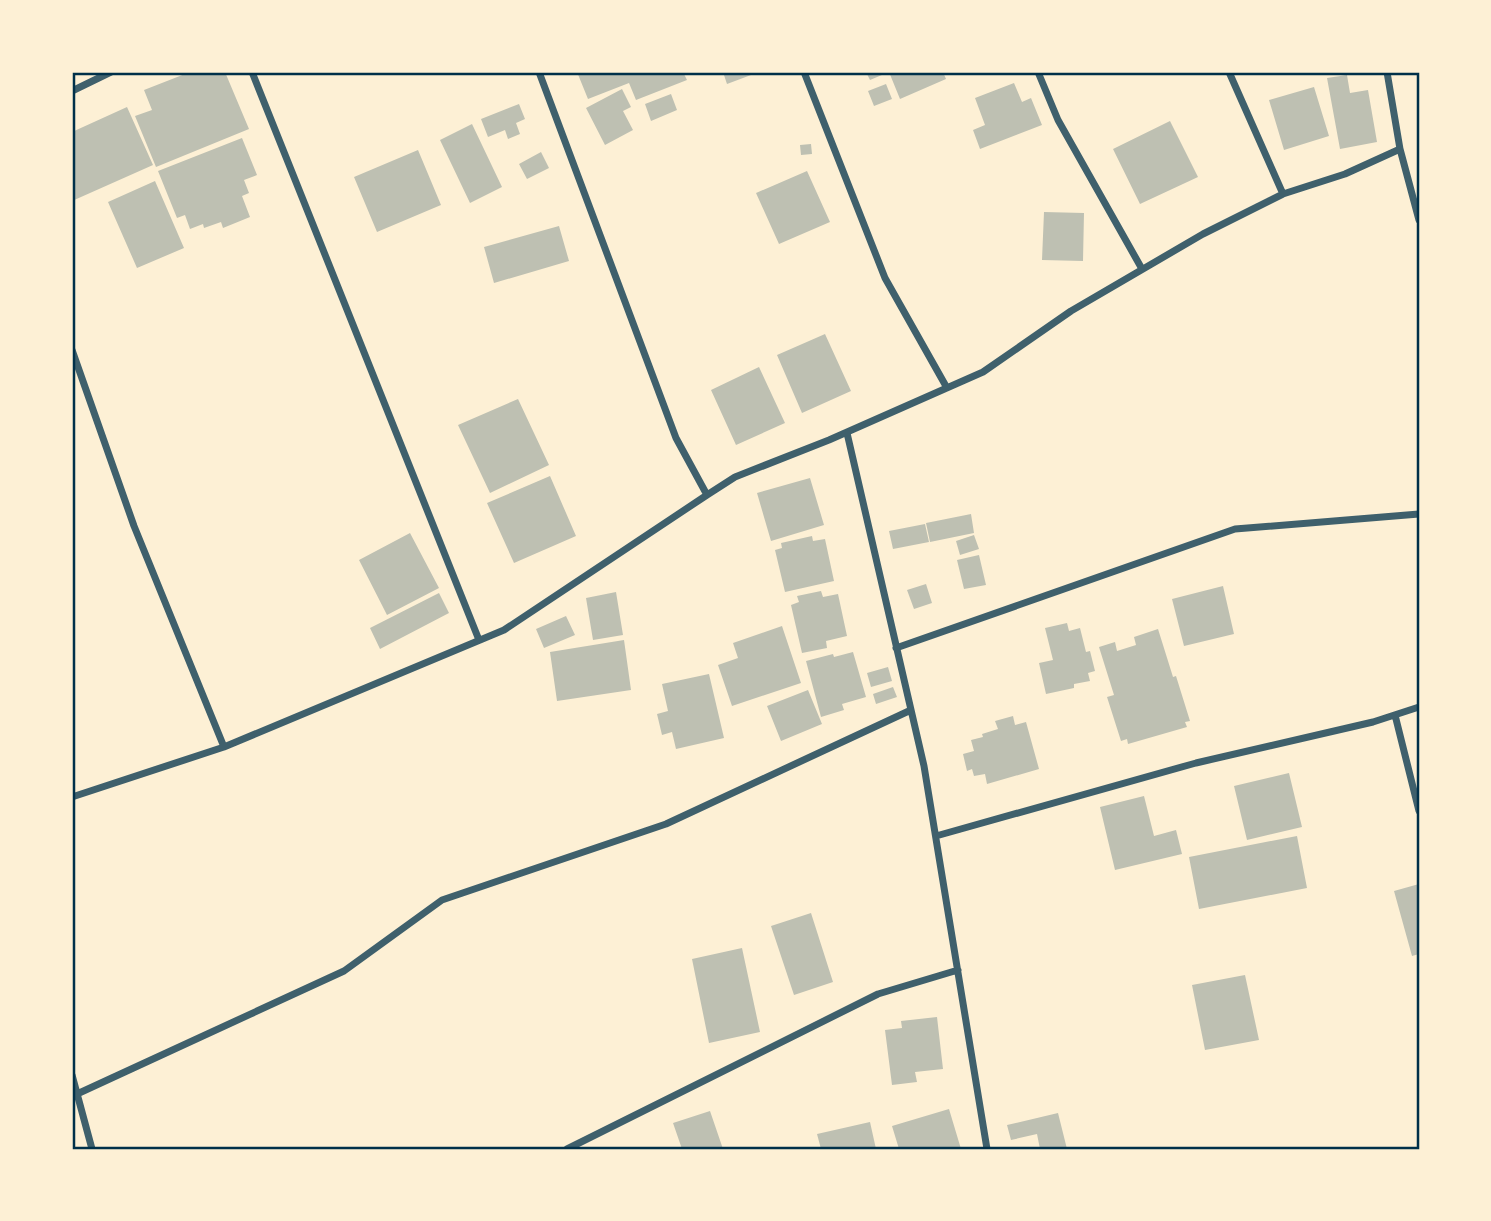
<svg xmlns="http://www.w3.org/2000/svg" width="1491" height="1221" font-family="'DM Sans',sans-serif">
<rect width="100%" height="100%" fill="#fdf0d5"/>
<path fill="#bec0b2" d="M190 72H225L249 129 156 167 135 116 152 110 144 90Z
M577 72H683L687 80 636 100 629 83 588 99Z
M723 72H759L727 84Z
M866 72H943L946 79 900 99 889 72 870 80Z
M1347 75 1350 93 1368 90 1377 142 1340 149 1327 78Z
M1014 83 1022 102 1031 98 1042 125 980 149 973 130 985 125 975 98Z
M886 84 892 99 874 106 868 91Z
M1314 87 1329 136 1284 150 1269 100Z
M622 89 631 107 623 111 633 130 605 145 586 108Z
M671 94 677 110 651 121 645 104Z
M519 104 525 119 516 123 520 134 508 139 505 130 488 137 481 119Z
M127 107 153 165 72 201V132Z
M1170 121 1198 177 1140 204 1113 149Z
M472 124 502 187 470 203 440 140Z
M242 138 257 175 244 180 249 193 242 196 250 217 223 228 221 222 204 228 203 224 190 229 185 215 177 218 158 171Z
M811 144 812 154 801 155 800 145Z
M418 150 441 205 377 232 354 177Z
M541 152 549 168 527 179 519 164Z
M807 171 830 222 779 244 756 193Z
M155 181 184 248 137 268 108 202Z
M1044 212 1084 213 1083 261 1042 260Z
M559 226 569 261 494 283 484 247Z
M825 334 851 391 802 413 777 355Z
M759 367 785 423 736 445 711 390Z
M518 399 549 465 490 493 458 425Z
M550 476 576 536 514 563 487 503Z
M810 478 824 525 771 541 757 493Z
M971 514 974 533 930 542 926 523Z
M925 524 929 542 893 549 889 531Z
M410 533 439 588 387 615 359 560Z
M974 535 979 549 960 555 956 541Z
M812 536 813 541 825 539 834 581 785 592 775 550 782 548 781 543Z
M979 555 986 585 964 589 957 560Z
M926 584 932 603 914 609 907 590Z
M1223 586 1234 634 1184 646 1172 599Z
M821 591 823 597 838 594 847 636 826 641 827 648 802 653 791 605 799 602 797 596Z
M616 592 623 635 593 640 586 598Z
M439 593 449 613 380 649 370 628Z
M566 616 575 635 544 648 536 629Z
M1067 623 1069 631 1080 628 1086 652 1090 651 1095 671 1088 673 1090 681 1074 684V688L1046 694 1039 663 1053 660 1045 628Z
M782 626 801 683 732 706 718 665 738 658 733 643Z
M1158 629 1173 677 1176 676 1190 721 1185 722 1187 727 1128 744 1127 739 1121 741 1107 697 1114 695 1099 647 1115 642 1117 651 1136 645 1134 637Z
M624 640 631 690 557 701 550 652Z
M853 652 866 697 842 704 844 710 821 717 806 661 833 654 834 657Z
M888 667 892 681 871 687 867 673Z
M709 674 724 738 676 749 672 732 662 735 657 714 668 711 662 684Z
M893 687 897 697 876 704 873 694Z
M808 690 822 724 781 741 767 706Z
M1013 716 1015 725 1026 722 1039 769 987 784 985 774 974 776 972 769 967 771 963 754 974 751 971 740 983 737 982 734 998 729 995 721Z
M1289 773 1302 827 1247 840 1234 786Z
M1144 796 1154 836 1176 830 1182 854 1115 870 1100 807Z
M1297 836 1307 888 1199 909 1189 857Z
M1419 884V954L1412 956 1394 891Z
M811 913 833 982 794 995 771 926Z
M742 948 760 1032 709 1043 692 959Z
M1245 975 1259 1040 1205 1050 1192 985Z
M937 1017 943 1069 915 1072 917 1082 892 1085 885 1030 902 1028 901 1021Z
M949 1109 961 1149H899L892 1126Z
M710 1111 723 1149H682L673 1123Z
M1058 1113 1067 1149H1040L1037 1134 1011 1140 1007 1125Z
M870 1122 876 1149H821L817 1134Z"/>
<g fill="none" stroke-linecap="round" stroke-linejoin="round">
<path stroke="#3f606c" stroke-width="7" d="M252 72 479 640
M804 72 885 278 947 388
M1038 72 1058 120 1142 269
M1229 72 1283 194
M72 91 111 72
M1400 149 1419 220
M72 350 134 526 224 747
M847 433 924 766 987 1149
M707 495 735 477 829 440 983 372 1071 311 1203 234 1283 194 1345 174 1400 149 1387 72
M896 648 1235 529 1419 514
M1395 715 1419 811
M72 797 224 747 504 630 707 495 676 438 539 72
M936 836 1196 763 1373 722 1419 707
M72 1075 92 1149
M77 1094 344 971 442 900 666 824 911 710
M567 1149 878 994 958 970"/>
</g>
<rect width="1491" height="1221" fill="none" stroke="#fdf0d5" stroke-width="147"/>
<rect x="74" y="74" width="1344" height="1074" fill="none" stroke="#003049" stroke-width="2.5"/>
</svg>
